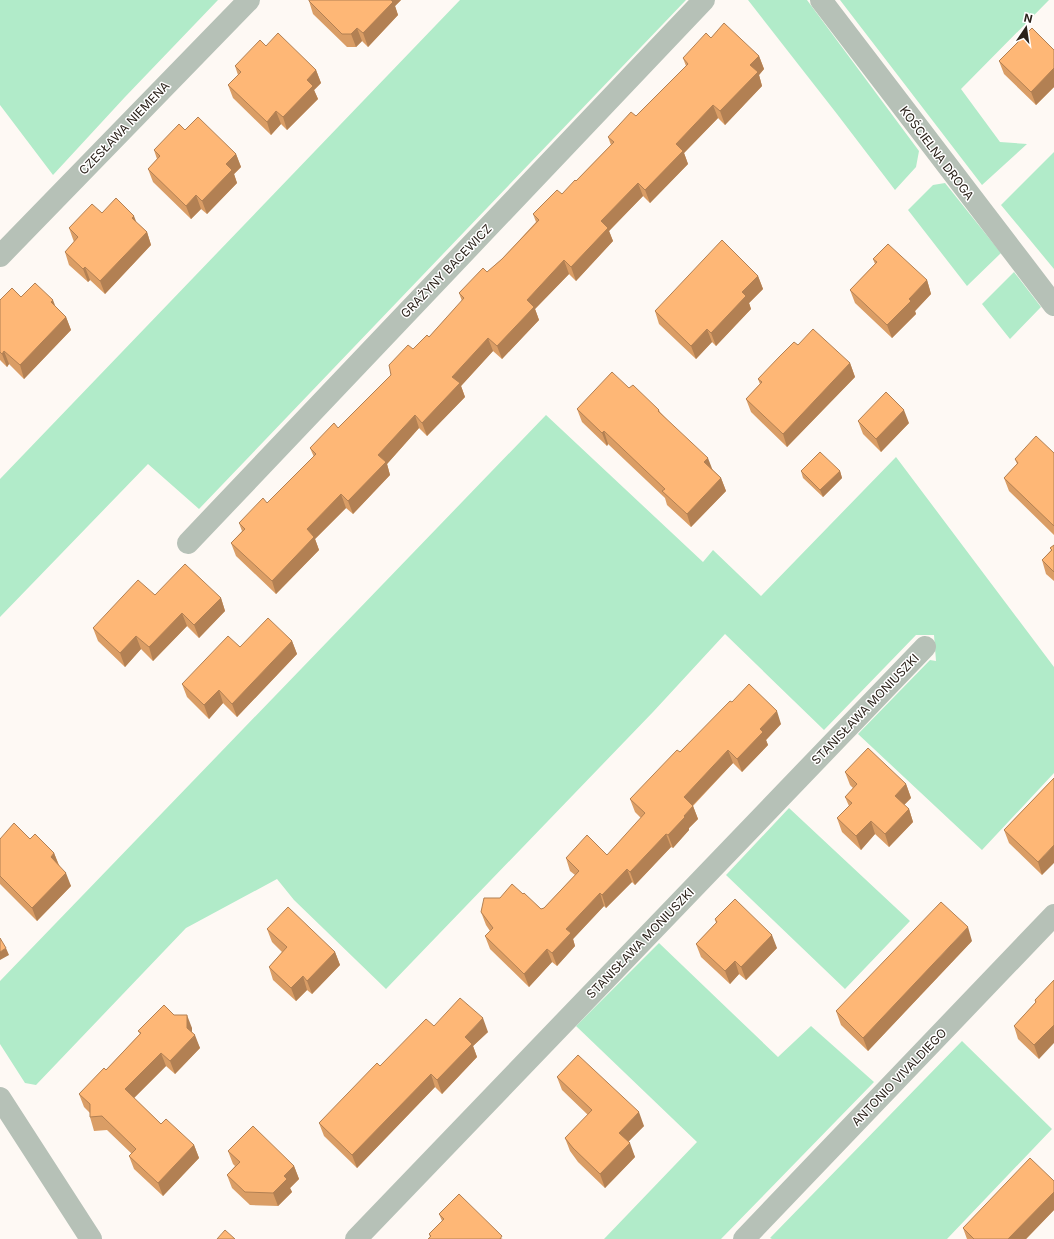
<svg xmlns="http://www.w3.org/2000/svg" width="1054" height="1239" font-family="Inter,sans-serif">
<rect width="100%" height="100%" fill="#fef9f4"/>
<path fill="#b1ebc9" d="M0 0H218L125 97 53 175 0 105Z
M460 0H686L199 509 148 464 0 617V479Z
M748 0H807L919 151 916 167 895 190 837 114Z
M840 0H1049L961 89 1000 142 1027 144 982 185Z
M1054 152V269L1001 205Z
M945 183 1001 253 967 286 908 210 933 185Z
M1014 272 1041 307 1010 339 982 304Z
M546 415 703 562 713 550 761 596 896 457 1054 667V773L982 850 858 734 930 660 936 661 934 635H916L824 730 725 634 653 712 386 989 294 900 277 879 186 928 36 1085 25 1083 0 1044V981Z
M789 808 910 921 845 989 726 875Z
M659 943 778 1057 811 1026 874 1082 721 1239H604L697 1142 576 1026Z
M962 1041 1052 1129 947 1239H772L770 1238Z"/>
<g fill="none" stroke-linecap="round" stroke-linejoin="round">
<path stroke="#b6c1b7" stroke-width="22" d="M821 0 1054 305
M0 256 249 0
M188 543 704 0
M0 1098 91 1239
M356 1239 925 647
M744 1239 1054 915"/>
</g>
<path fill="#da9d65" d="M309 0H401L395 6 398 15 368 47 362 41 356 47H347L313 14 309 1Z
M711 38 759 56 764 69 759 75 762 86 725 125 718 118 684 153 688 164 650 203 643 196 609 231 613 241 576 281 569 274 535 309 539 320 502 359 493 351 461 386 465 397 427 436 419 428 387 464 390 475 353 514 346 508 315 539 319 550 276 594 236 556 231 543 242 531 239 523 267 503 314 457 310 448 338 428 391 375 413 349 429 337 462 301 459 293 487 272 502 259 536 222 533 214 562 194 576 181 611 145 608 137 636 116 686 66 683 58Z
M266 46 316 70 321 83 314 90 318 99 287 130 281 124 271 135 233 98 228 85 238 75 235 66Z
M1054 50V87L1036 105 1004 74 999 61Z
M185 130 236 154 241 167 234 174 237 183 207 214 201 209 191 219 153 182 148 169 157 159 154 150Z
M102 213 137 223 147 232 151 245 105 294 90 280 88 282 69 265 65 252 74 242 69 228Z
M873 259 927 280 931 294 915 311 916 314 892 338 855 303 850 290 875 264Z
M758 276 763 289 749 303 751 309 716 346 712 342 696 359 659 324 655 311Z
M21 297 56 307 66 317 71 330 24 379 9 364 7 367 0 360V300Z
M798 345 850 363 855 377 787 447 751 412 746 399 760 384 758 379Z
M629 388 659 410 660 412 712 469 721 478 726 491 691 527 667 505 665 498 608 444 607 446 582 422 577 409Z
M858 421 909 423 881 452 863 434Z
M1054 453V535L1009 491 1004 478 1017 464 1015 459Z
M801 471H840L842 478 823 497 803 478Z
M1054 545V581L1046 574 1042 560 1051 550 1050 548Z
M155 595 221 598 225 611 199 638 187 626 153 661 141 649 125 667 98 641 93 628Z
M292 641 297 654 237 717 223 703 209 719 187 697 182 684 240 647Z
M732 702 781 724 766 740 768 745 742 772 733 763 693 806 698 819 689 828V830L673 848 671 847 635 885 632 882 606 908 604 906 573 939 575 946 557 966 552 962 529 987 490 949 485 936 490 931 486 925 481 912 500 898 523 894 541 909 544 908 575 875 570 871 566 858 607 855 641 818 635 812 630 799 680 752Z
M845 772 906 784 911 798 904 805 909 809 913 822 889 847 875 834 861 850 842 832 837 818 849 806 845 797 853 788 850 785Z
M1054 778 1042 875 1009 843 1004 830Z
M0 839H30L54 853 59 865 71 886 37 921 0 884Z
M715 919 777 948 746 980 739 974 730 984 701 957 696 944 716 923Z
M267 929 335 952 340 965 312 994 307 990 296 1001 273 980 269 967 282 952 272 942Z
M972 941 868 1051 841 1025 836 1011Z
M1054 980 1039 1059 1018 1039 1014 1026 1035 1003V1000Z
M174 1015 192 1028V1032L200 1048 175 1074 166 1066 134 1098 161 1124 194 1145 199 1158 163 1196 134 1169 129 1156 132 1154 107 1130 94 1131 90 1117V1113L84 1107 79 1094 106 1070 140 1034 138 1031Z
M434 1026 488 1032 473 1046 477 1057 442 1094 435 1087 357 1168 324 1136 319 1123 380 1066Z
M557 1077 644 1126 628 1142 635 1157 605 1188 578 1162 570 1151 565 1138 588 1115 562 1090Z
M228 1151 294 1166 299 1179 290 1188 292 1192 278 1206 250 1205 232 1188 227 1175 235 1166 233 1164Z
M1054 1181V1210L1026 1239H967L963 1228Z
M439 1214 503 1239 430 1237 429 1234 442 1221Z"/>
<path fill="#b28053" d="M389 0H401L395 6 398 15 368 47 363 33Z
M357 28 362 41 356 47 351 34Z
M759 56 764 69 759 75 762 86 725 125 720 111 750 65Z
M1054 68V87L1036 105 1031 92Z
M316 70 321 83 314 90 318 99 287 130 283 117 307 80Z
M713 105 718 118 684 153 688 164 650 203 645 190 676 144Z
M276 111 281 124 271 135 267 122Z
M236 154 241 167 234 174 237 183 207 214 202 201 226 164Z
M638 183 643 196 609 231 613 241 576 281 571 267 601 221Z
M196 195 201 209 191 219 186 206Z
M134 216 139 229 132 218Z
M147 232 151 245 105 294 100 281Z
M564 260 569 274 535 309 539 320 502 359 497 346 527 300Z
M85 267 90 280 88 282 83 269Z
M758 276 763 289 749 303 751 309 716 346 711 333 742 292Z
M927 280 931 294 915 311 916 314 892 338 887 325 909 299Z
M53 300 58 313 51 302Z
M66 317 71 330 24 379 20 365Z
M707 329 712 342 696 359 691 346Z
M488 338 493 351 461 386 465 397 427 436 422 423 452 377Z
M4 351 9 364 7 367 2 354Z
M850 363 855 377 787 447 783 434Z
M904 410 909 423 881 452 876 439Z
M415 415 419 428 387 464 390 475 353 514 348 501 378 455Z
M604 431 608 444 607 446 602 433Z
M708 458 713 471 704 462Z
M840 471 842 478 823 497 820 490Z
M721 478 726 491 691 527 687 514Z
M341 494 346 508 315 539 319 550 276 594 272 581 307 529Z
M221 598 225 611 199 638 194 625Z
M182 613 187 626 153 661 149 647Z
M136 636 141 649 125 667 120 653Z
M292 641 297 654 237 717 232 704Z
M219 690 223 703 209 719 204 705Z
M777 711 781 724 766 740 768 745 742 772 737 759 760 729Z
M728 750 733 763 688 810 684 797Z
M906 784 911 798 900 809 895 796Z
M693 806 698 819 689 828V830L673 848 668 835 684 816Z
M909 809 913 822 889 847 885 834Z
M871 821 875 834 861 850 856 836Z
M666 834 671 847 635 885 630 872Z
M1054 845V863L1042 875 1038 862Z
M54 853 59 866 51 857Z
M627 869 632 882 606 908 602 895Z
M66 873 71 886 37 921 32 908Z
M600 893 604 906 573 939 575 946 557 966 552 953 566 929Z
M968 927 972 941 868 1051 863 1038Z
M772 935 777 948 746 980 741 967Z
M6 948 9 955 0 960V952Z
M547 949 552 962 529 987 524 974Z
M335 952 340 965 312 994 307 981Z
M735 961 739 974 730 984 725 971Z
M303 976 307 990 296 1001 291 988Z
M187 1015 192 1028V1039L195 1035 200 1048 175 1074 170 1061 187 1028Z
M483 1018 488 1032 473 1046 477 1057 442 1094 437 1080 465 1037Z
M1054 1025V1043L1039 1059 1034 1045Z
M161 1053 166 1066 130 1102 125 1089Z
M431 1074 435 1087 357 1168 352 1155Z
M639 1112 644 1126 624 1146 619 1133Z
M630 1143 635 1157 605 1188 600 1174Z
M194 1145 199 1158 163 1196 158 1183Z
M294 1166 299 1179 290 1188 292 1192 278 1206 273 1193 284 1176Z
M1054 1192V1210L1026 1239H1008Z"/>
<path fill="#feb776" stroke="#b28053" d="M309 0H391L393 2 363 33 357 28 351 34H342L309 1Z
M724 23 759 56 750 65 758 72 720 111 713 105 676 144 683 151 645 190 638 183 601 221 608 228 571 267 564 260 527 300 534 307 497 346 488 338 452 377 460 383 422 423 415 415 378 455 386 462 348 501 341 494 307 529 314 537 272 581 231 543 245 529 239 523 263 498 267 503 316 454 310 448 334 423 338 428 391 375 389 365 408 345 413 349 427 335 429 337 464 298 459 293 483 268 487 272 502 259 539 220 533 214 557 190 562 194 575 180 576 181 614 142 608 137 631 112 636 116 688 64 683 58 706 33 711 38Z
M1032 28 1054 50V68L1031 92 999 61Z
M278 33 316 70 307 80 313 86 283 117 276 111 267 122 228 85 241 72 235 66 260 40 266 46Z
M198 117 236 154 226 164 232 170 202 201 196 195 186 206 148 169 160 156 154 150 179 124 185 130Z
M116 198 134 216 132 218 147 232 100 281 85 267 83 269 65 252 78 237 69 228 92 204 102 213Z
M722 240 758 276 742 292 746 296 711 333 707 329 691 346 655 311Z
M888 244 927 280 909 299 911 301 887 325 850 290 877 262 873 259Z
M35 283 53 300 51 302 66 317 20 365 4 351 2 354 0 352V300L12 288 21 297Z
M813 329 850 363 783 434 746 399 762 382 758 379 779 357 794 342 798 345Z
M612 372 629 388 633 385 659 410 658 411 708 458 704 462 721 478 687 514 662 491 665 489 604 431 602 433 577 409Z
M886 392 904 410 876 439 858 421Z
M1036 436 1054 453V526L1004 478 1018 463 1015 459Z
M820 452 840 471 820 490 801 471Z
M1054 545V572L1042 560 1052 550 1050 548Z
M185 564 221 598 194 625 182 613 149 647 136 636 120 653 93 628 138 580 155 595Z
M268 618 292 641 232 704 219 690 204 705 182 684 228 636 240 647Z
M749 684 777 711 760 729 763 732 737 759 728 750 684 797 693 806 684 816 685 817 668 835 666 834 630 872 627 869 602 895 600 893 566 929 571 933 552 953 547 949 524 974 485 936 493 928 481 912 484 898H500L512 884 523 894 524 893 541 909 544 908 579 871 566 858 587 835 607 855 645 813 630 799 677 750 680 752 730 701 732 702Z
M868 748 906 784 895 796 909 809 885 834 871 821 856 836 837 818 852 803 845 797 857 784 845 772Z
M1054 778V845L1038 862 1004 830Z
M14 823 30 839 35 834 54 853 51 857 66 873 32 908 0 876V839Z
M735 899 772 935 741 967 735 961 725 971 696 944 717 922 715 919Z
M941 902 968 927 863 1038 836 1011Z
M288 907 335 952 307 981 303 976 291 988 269 967 287 947 267 929Z
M0 938 6 948 0 952Z
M1054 980V1025L1034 1045 1014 1026 1036 1002 1035 1000Z
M460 998 483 1018 465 1037 472 1044 437 1080 431 1074 352 1155 319 1123 377 1063 380 1066 426 1019 434 1026Z
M164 1005 174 1015H187V1028L195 1035 170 1061 161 1053 125 1089 161 1124 166 1119 194 1145 158 1183 129 1156 136 1149 102 1116 90 1117V1104L79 1094 104 1068 106 1070 141 1033 138 1031Z
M578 1055 639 1112 619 1133 630 1143 600 1174 573 1148 565 1138 592 1110 557 1077Z
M253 1126 294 1166 284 1176 287 1179 273 1193 245 1192 227 1175 240 1162 228 1151Z
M1030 1158 1054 1181V1192L1008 1239H974L963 1228Z
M459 1194 502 1236 500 1239H428L431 1236 429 1234 444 1219 439 1214Z
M225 1230 235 1239H217Z"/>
<g text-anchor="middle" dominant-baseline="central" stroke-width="3" stroke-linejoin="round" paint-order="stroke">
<g font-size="12" fill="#2b221a" stroke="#fff">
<text transform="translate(124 128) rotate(-46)">CZESŁAWA NIEMENA</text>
<text transform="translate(937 153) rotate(53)">KOŚCIELNA DROGA</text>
<text transform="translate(446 271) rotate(-46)">GRAŻYNY BACEWICZ</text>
<text transform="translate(865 709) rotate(-46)">STANISŁAWA MONIUSZKI</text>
<text transform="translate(640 943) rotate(-46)">STANISŁAWA MONIUSZKI</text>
<text transform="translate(899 1077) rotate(-46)">ANTONIO VIVALDIEGO</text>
</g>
</g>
<g transform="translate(1026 28) rotate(13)" stroke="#ffffff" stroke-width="3" paint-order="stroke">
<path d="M0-3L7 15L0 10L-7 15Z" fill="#2b221a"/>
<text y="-6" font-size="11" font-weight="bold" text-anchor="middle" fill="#2b221a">N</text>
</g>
</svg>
